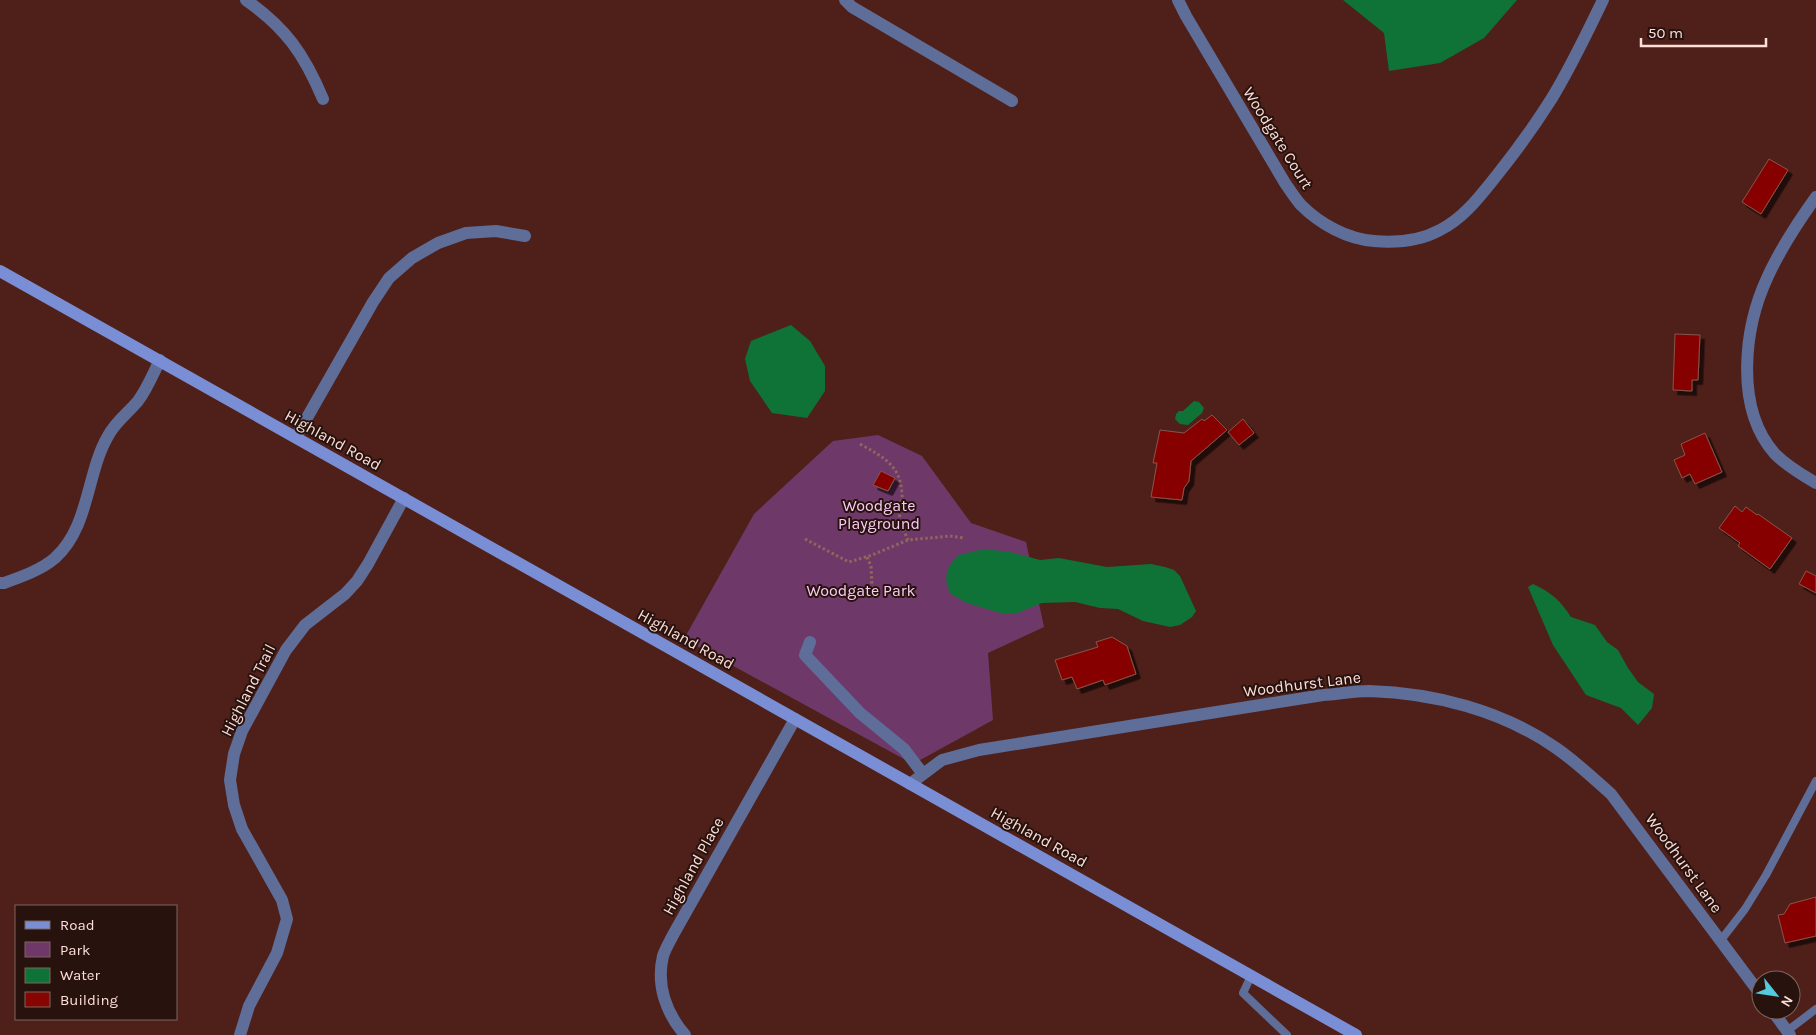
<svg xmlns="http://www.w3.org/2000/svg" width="1816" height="1035" font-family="Karla,sans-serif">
<defs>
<filter id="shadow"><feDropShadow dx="4.5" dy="4.5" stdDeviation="0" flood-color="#0009"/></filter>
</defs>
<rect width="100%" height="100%" fill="#4f2019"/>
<path fill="#6e3969" d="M878 435 922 456 971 523 1026 542 1044 627 988 653 993 720 913 764 684 639 754 514 833 441Z"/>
<path fill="#0f7337" d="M1343 0H1517L1484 38 1440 63 1389 71 1384 33Z
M791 325 810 341 825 366V391L807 418 772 413 750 381 745 359 751 341Z
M1194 401 1199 402 1204 408 1202 413 1188 425 1180 424 1175 419 1176 414 1179 411H1183Z
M984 549 1010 552 1040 560 1059 558 1107 567 1151 564 1165 567 1174 570 1180 576 1196 611 1192 617 1180 625 1170 627 1143 621 1118 609 1100 608 1075 602 1042 603 1015 614H1004L967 603 951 594C942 579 947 565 959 555Z
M1533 584C1552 593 1560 600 1571 617L1595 625 1607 642 1618 650 1628 668 1638 682 1654 694 1652 708 1638 725 1621 708 1586 695 1553 645 1528 587Z"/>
<path fill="#870500" stroke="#88544a" filter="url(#shadow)" d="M1769 159 1788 170 1761 214 1742 202Z
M1675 334 1700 335 1698 380H1692V391L1673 390Z
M1212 415 1227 430 1191 461 1189 481 1184 488 1182 500 1151 497 1157 463H1153L1160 430 1184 433 1202 419 1204 421Z
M1243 419 1254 433 1239 445 1228 432Z
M1705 433 1722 472 1695 484 1690 474 1682 478 1674 460 1685 455 1681 444Z
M881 471 895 478 888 491 873 485Z
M1735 506 1742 512 1746 507 1757 515 1758 514 1792 538 1770 569 1738 546 1740 543 1719 528Z
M1806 571 1816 576V593L1799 584Z
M1112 637 1127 646 1136 674 1105 685 1103 680 1077 689 1072 677 1062 680 1055 660 1098 647 1096 642Z
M1816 897V936L1785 943 1778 915 1784 914 1790 904Z"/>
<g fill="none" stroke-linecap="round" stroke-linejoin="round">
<path stroke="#8f665f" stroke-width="3" stroke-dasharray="2.5 2.5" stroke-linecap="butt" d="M860 444C883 457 901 465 902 495 903 503 898 510 900 518 901 526 905 533 908 540
M805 539 849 562 872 555 908 540 950 536 964 538
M867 557 871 566 872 587"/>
<path stroke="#5f6d99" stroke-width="8" d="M1721 940 1745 909 1766 875 1816 781
M1251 976 1243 993 1287 1035
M1787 1031 1816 1009"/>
<path stroke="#5f6d99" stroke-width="12" d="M246 0C286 28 304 54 323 99
M845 0 852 7 1012 101
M1178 0 1186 16 1285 183C1290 190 1295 198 1301 205 1320 224 1347 239 1374 241 1397 243 1420 241 1440 230 1464 218 1480 196 1497 175 1517 150 1535 125 1552 98 1571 67 1587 33 1603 0
M1816 197C1798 222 1781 248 1768 276 1744 327 1734 408 1775 454 1787 466 1802 475 1816 483
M296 437 373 302 389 278 412 258 438 243 466 233 496 231 525 236
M0 583H4C21 577 41 570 55 558 90 526 86 474 108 436 115 422 129 412 138 401 147 389 153 374 160 360
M810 642 805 655 860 713 904 749 923 774
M910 784 942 760 979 750 1323 695C1338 694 1354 691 1369 691 1434 693 1501 710 1556 748 1575 761 1593 778 1611 794L1761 995
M1772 1010 1790 1035
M240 1035 249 1006 277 953 287 919 282 900 242 829 234 805 230 780 234 754 242 731 286 650 305 625 345 594 357 581 368 564 404 498
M685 1035C666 1013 656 985 663 956 665 949 670 941 673 935L795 719"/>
<path stroke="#798ed5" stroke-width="12" d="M0 271 1356 1035"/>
</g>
<g text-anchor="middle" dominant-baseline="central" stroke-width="4" stroke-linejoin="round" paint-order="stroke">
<g font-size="16" fill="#fdded8" stroke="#27120e">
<text transform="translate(1278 138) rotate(58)">Woodgate Court</text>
<text transform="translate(333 440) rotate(29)">Highland Road</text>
<text transform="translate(686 639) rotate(29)">Highland Road</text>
<text transform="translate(1302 684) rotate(-7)">Woodhurst Lane</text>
<text transform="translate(248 690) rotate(-63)">Highland Trail</text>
<text transform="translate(1039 837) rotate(29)">Highland Road</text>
<text transform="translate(1684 863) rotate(54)">Woodhurst Lane</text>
<text transform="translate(693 866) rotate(-61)">Highland Place</text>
</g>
<g font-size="16" fill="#facbf4" stroke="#27120e">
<text x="879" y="505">Woodgate<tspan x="879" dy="18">Playground</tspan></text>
<text x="861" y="590">Woodgate Park</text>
</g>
</g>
<rect x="15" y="905" width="162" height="115" fill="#27120e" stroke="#7d645f"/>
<rect x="25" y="921" width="25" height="8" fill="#798ed5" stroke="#7d645f"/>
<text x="60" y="930" font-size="15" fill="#fdded8">Road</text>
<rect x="25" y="942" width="25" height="15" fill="#6e3969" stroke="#7d645f"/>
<text x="60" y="955" font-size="15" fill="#fdded8">Park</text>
<rect x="25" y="968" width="25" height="15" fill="#0f7337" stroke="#7d645f"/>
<text x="60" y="980" font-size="15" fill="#fdded8">Water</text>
<rect x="25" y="992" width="25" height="15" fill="#870500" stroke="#7d645f"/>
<text x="60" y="1005" font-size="15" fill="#fdded8">Building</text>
<g transform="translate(1776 995) rotate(120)"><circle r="24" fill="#27120e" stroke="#7d645f"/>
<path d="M0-4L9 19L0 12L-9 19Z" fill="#54cade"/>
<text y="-8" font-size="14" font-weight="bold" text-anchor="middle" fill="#fdded8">N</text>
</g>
<path d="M1641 38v8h125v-8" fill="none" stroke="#fdded8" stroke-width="2.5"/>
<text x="1648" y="38" font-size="15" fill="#fdded8" stroke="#27120e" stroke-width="4" paint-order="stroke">50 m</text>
</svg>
